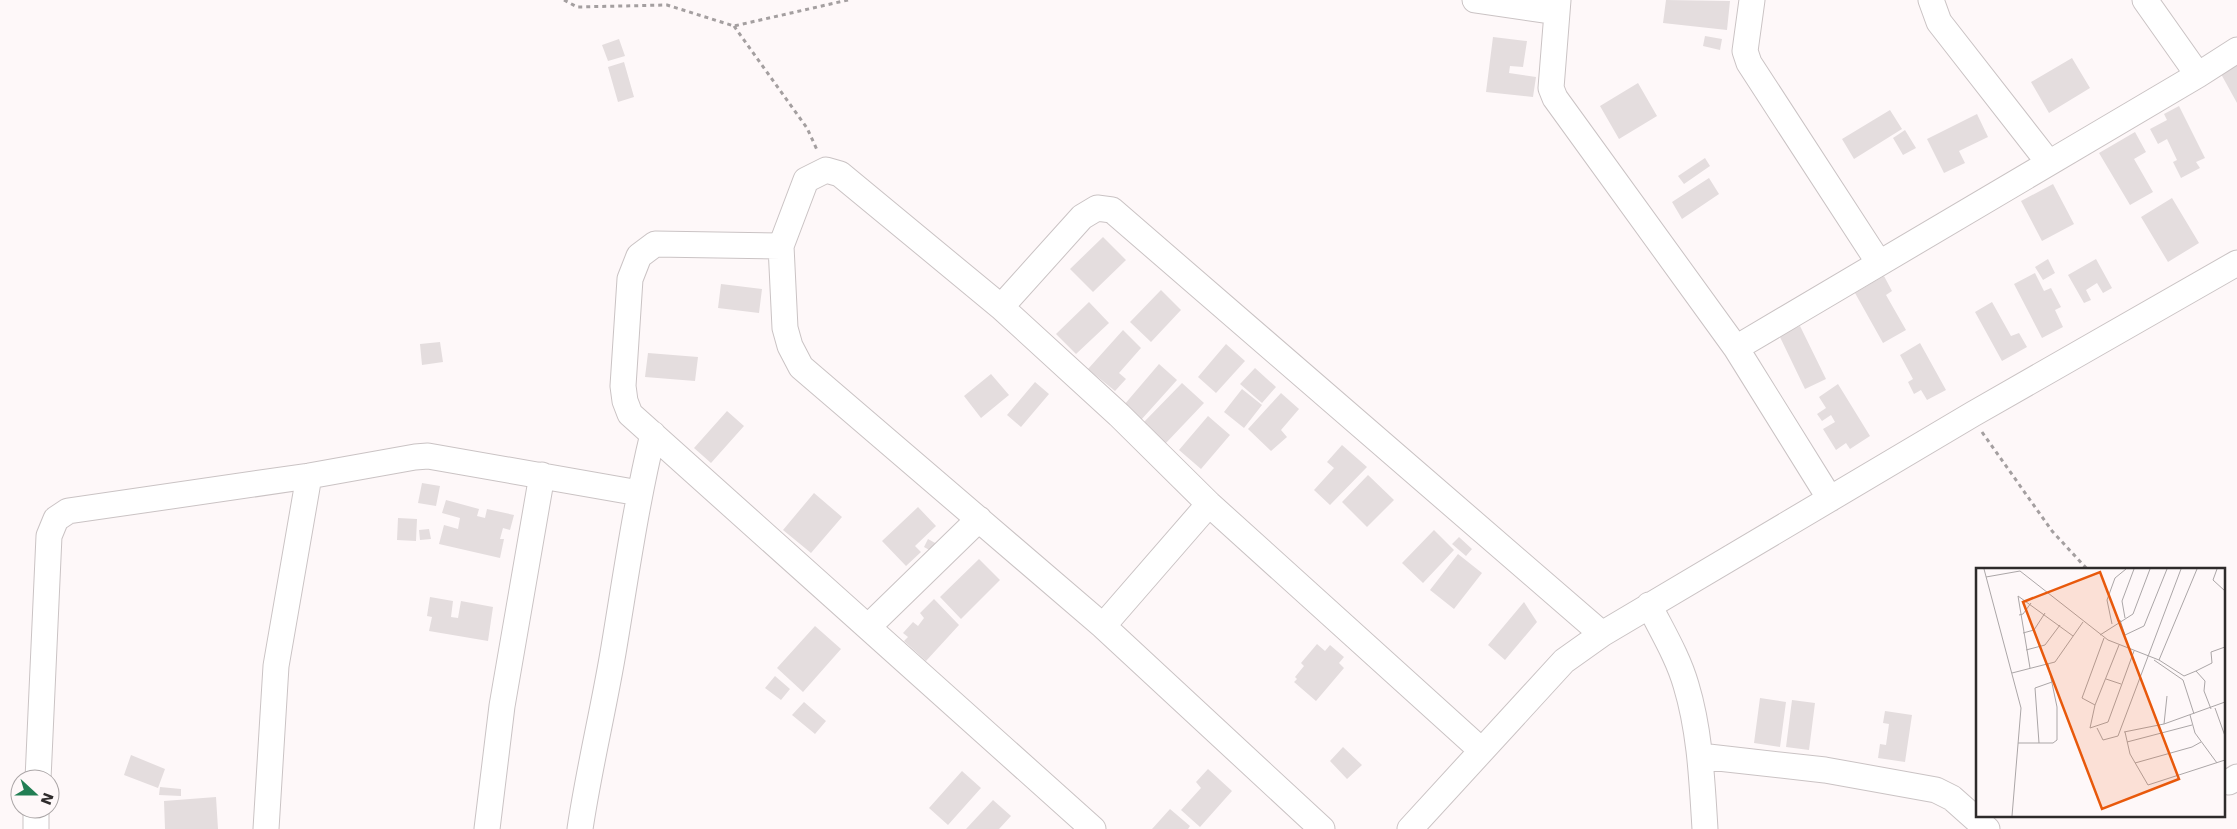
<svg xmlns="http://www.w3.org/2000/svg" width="2237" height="829" font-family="'DejaVu Sans',sans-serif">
<rect width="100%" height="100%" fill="#fef8f9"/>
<path fill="#e4ddde" d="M1666 0 1730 1 1727 30 1663 23Z
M1705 36 1722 39 1720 50 1703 46Z
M1493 37 1527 41 1523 67 1510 66 1509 73 1536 77 1533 97 1486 92Z
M619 39 625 56 608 61 602 45Z
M2072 58 2090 88 2049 113 2031 82Z
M624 62 634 97 618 102 608 67Z
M2237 65V103L2221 74Z
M1638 83 1657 116 1619 139 1600 106Z
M2179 106 2205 158 2196 162 2200 168 2181 178 2173 162 2177 160 2167 139 2158 144 2150 129 2167 120 2164 114Z
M1890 110 1902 129 1854 159 1842 139Z
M1977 114 1988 137 1959 151 1965 163 1944 173 1927 139Z
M1905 130 1916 148 1903 155 1893 138Z
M2135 132 2146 152 2134 159 2153 192 2130 205 2099 153Z
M1705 158 1710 166 1684 184 1678 176Z
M1709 178 1719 194 1682 219 1672 202Z
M2053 184 2074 224 2042 241 2021 201Z
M2172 198 2199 243 2168 262 2141 217Z
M1103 237 1126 260 1093 292 1070 269Z
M2048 259 2055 273 2043 280 2035 267Z
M2096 259 2112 288 2103 293 2097 283 2086 290 2091 300 2084 303 2068 275Z
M2035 273 2044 291 2051 288 2061 307 2055 310 2063 327 2042 338 2014 284Z
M1884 276 1892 291 1886 295 1906 330 1883 343 1855 293Z
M721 284 762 289 759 313 718 308Z
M1161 290 1181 310 1151 342 1130 322Z
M1089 302 1109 323 1076 354 1056 334Z
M1992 302 2011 336 2019 333 2027 347 2002 361 1975 312Z
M1800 326 1826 379 1805 389 1779 335Z
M1123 330 1141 348 1119 373 1126 379 1115 391 1088 369Z
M440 342 443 362 422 365 420 344Z
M1920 343 1946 390 1927 400 1921 390 1914 394 1908 382 1913 379 1900 355Z
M1226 344 1245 361 1216 393 1198 377Z
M648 353 698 357 695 381 645 377Z
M1159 364 1177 380 1141 420 1124 405Z
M1255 368 1276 387 1262 403 1240 384Z
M991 374 1009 395 981 418 964 396Z
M1035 382 1049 394 1021 427 1007 415Z
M1182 383 1204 403 1165 444 1143 423Z
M1838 384 1870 436 1850 449 1846 443 1836 450 1823 429 1835 422 1831 415 1822 421 1817 414 1826 408 1819 397Z
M1242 389 1262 405 1244 428 1224 412Z
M1281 393 1299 409 1281 430 1287 437 1271 451 1248 429Z
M727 411 744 426 711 463 694 448Z
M1208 416 1230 435 1201 469 1179 450Z
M1342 445 1367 467 1330 505 1314 490 1334 468 1327 462Z
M1368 475 1394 500 1367 527 1342 502Z
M422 483 440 486 436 506 418 503Z
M814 493 842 517 811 553 783 530Z
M446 500 479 509 477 516 485 518 487 509 514 515 510 530 503 528 500 539H504L500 558 439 544 444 525 458 529 460 518 442 513Z
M918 507 936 526 915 546 921 552 906 566 882 541Z
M398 518 417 519 416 541 397 540Z
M429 529 431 539 420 540 419 530Z
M1434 530 1454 550 1423 583 1402 563Z
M1459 537 1472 549 1466 556 1452 544Z
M928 539 937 544 933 552 924 547Z
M1458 554 1482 573 1454 609 1430 590Z
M979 559 1000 580 961 619 940 597Z
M430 597 453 601 451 617 458 618 461 601 493 607 488 641 429 631 432 617 427 616Z
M934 599 959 625 926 661 904 641 908 637 903 633 913 622 918 626 924 618 920 613Z
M1524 602 1537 622 1505 660 1488 645Z
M815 626 841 649 803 692 777 668Z
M1317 644 1325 651 1330 645 1344 657 1339 663 1344 668 1316 701 1294 682 1297 679 1295 677 1304 666 1301 663Z
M775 676 790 689 781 700 765 688Z
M1760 698 1786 702 1780 747 1754 743Z
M1792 700 1815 703 1809 750 1786 747Z
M804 702 826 721 815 734 792 715Z
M1885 711 1912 715 1905 762 1878 758 1880 744 1886 745 1889 724 1883 723Z
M1343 747 1362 765 1347 779 1330 761Z
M131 755 165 769 158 788 124 775Z
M1208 769 1232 791 1200 827 1181 810 1201 788 1196 782Z
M962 771 981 788 948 825 929 808Z
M160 787 181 789V796L159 795Z
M216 797 218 829H165L164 801Z
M993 800 1011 816 999 829H966Z
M1170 809 1190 826 1188 829H1152Z"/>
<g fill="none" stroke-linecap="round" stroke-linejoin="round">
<g stroke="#cac3c4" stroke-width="27">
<path id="minor" d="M1475 0 1557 12
M1558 0 1551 88 1555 98 1736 348 1830 499
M1752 0 1745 51 1749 63 1879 263
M1931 0 1939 22 2049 163
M2145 0 2198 75
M781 246 655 244 639 256 630 279 623 386 625 401 630 414 1093 829
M1001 307 1082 217 1097 208 1112 210 1602 634
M1736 348 2198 75 2237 50
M1649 605C1662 631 1678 657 1686 685 1700 731 1702 781 1705 829
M1103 626 1209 504
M868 627 979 519
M1700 756 1825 770 1936 790 1952 798 1987 829
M38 779 49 536 56 519 68 511 309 476 415 457 428 456 639 493
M2229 782 2237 777
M36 829V809
M266 829 276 666 309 476
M487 829 502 706 542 475
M580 829C589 768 604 708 614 647 626 575 636 504 653 434
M1322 829 1103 626 801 367 790 346 785 328 781 246 806 180 826 170 840 174 1001 307 1119 415 1209 504 1481 750
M1410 829 1564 661 1602 634 1973 414 2237 263"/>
</g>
<path stroke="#a49fa0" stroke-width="3" stroke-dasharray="4 4" stroke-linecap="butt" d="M564 0 577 7 667 5 734 26 848 0
M734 26 807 128 818 152
M1982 432 2052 531 2087 569"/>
<use href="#minor" stroke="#fff" stroke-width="25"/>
</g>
<g transform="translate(1976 568)">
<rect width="249" height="249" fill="#fef8f9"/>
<path fill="none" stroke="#aba6a7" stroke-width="1" d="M8 1 45 140 36 248M241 1 237 12 249 23M10 9 44 3 132 72 183 92 208 108 220 103 229 113 228 123 235 141M43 47 47 46 55 35M149 50 146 33 158 1M144 52 149 67 168 58 191 1M136 56 131 32 139 10 150 1M47 65 58 62 69 45M124 67 157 46 174 1M143 77 119 137 114 160 132 154 158 83M50 82 69 77 84 57M178 92 207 112 218 146M183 92 221 1M54 100 42 28 97 68M220 103 236 95 235 84 249 79M36 105 79 94 107 54M130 111 145 116M119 137 106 130 128 70M239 140 249 168M214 147 219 165 241 195M188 156 191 128M121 160 127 172 142 168 205 1M148 164 188 156 249 134M149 164 154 186 172 217 249 192M151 174 216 157M42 175H77L81 172V139L72 96M63 175 59 120 76 114M159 195 216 179 225 174"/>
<path fill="#e8590c" fill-opacity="0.15" stroke="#e8590c" stroke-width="2.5" d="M124 4 203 211 126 241 47 34Z"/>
<rect width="249" height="249" fill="none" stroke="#2e2b2b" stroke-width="2.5"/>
</g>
<g transform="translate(35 794) rotate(111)"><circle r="24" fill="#fef8f9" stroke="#aba6a7"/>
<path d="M0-4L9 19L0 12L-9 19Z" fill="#227e54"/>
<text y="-8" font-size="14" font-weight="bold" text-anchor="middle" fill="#2e2b2b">N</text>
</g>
</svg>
